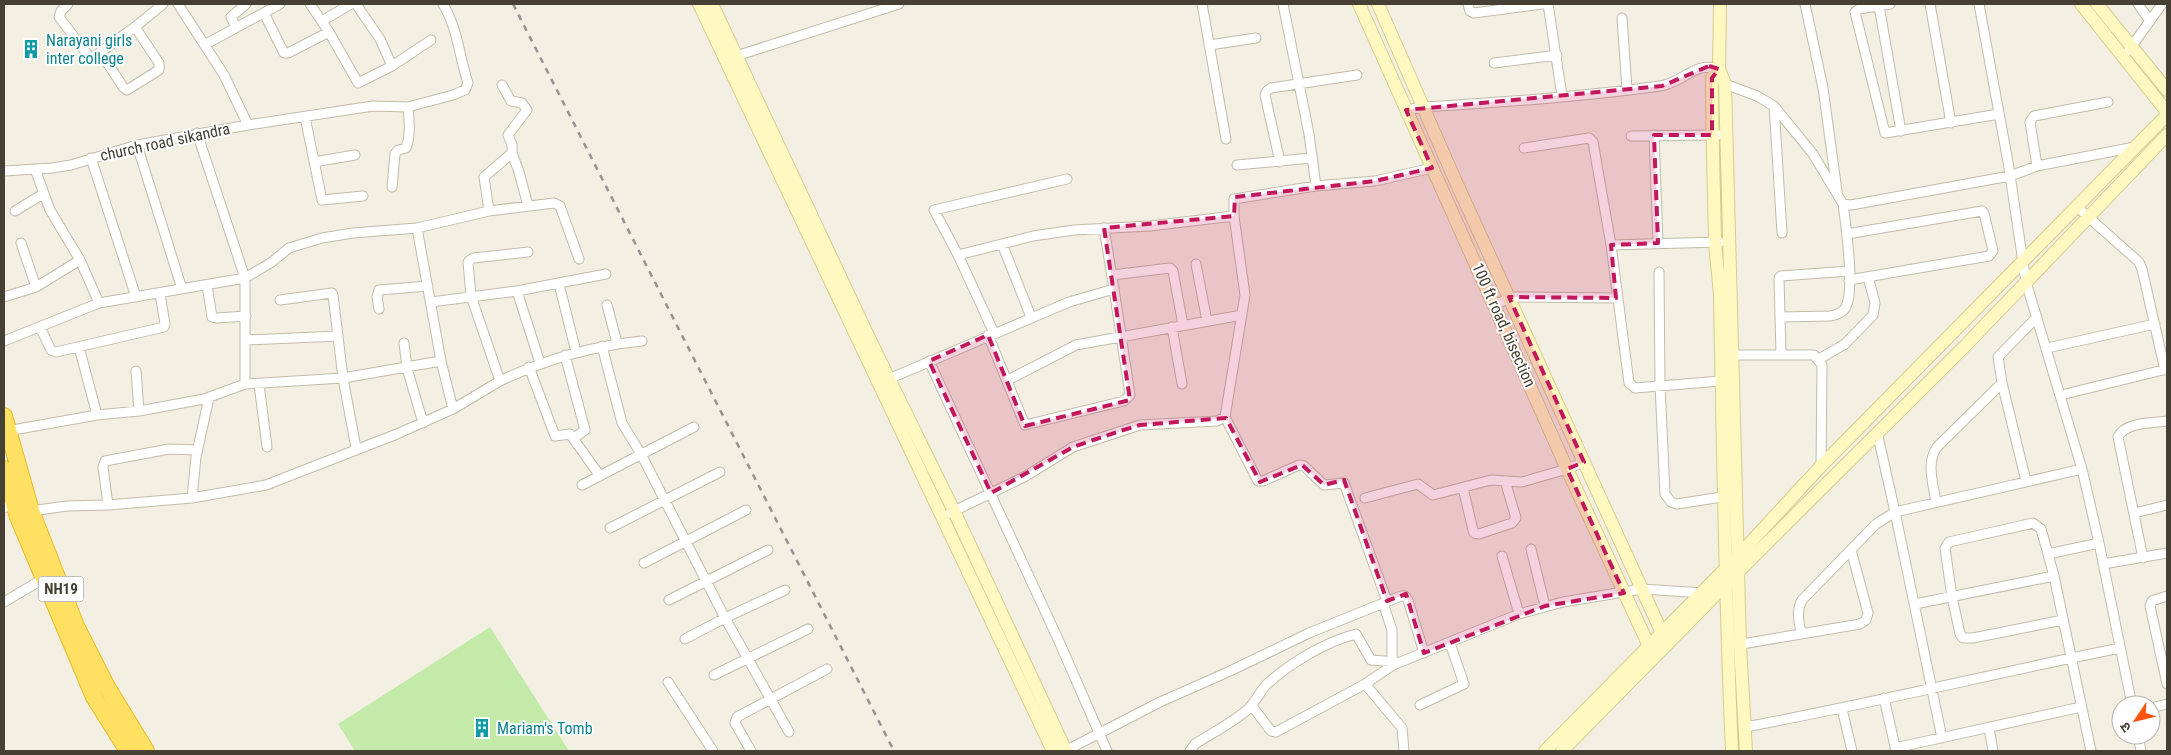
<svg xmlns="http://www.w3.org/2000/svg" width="2171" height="755" font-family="'Roboto Condensed','Noto Sans Devanagari',sans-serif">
<rect width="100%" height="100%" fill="#f3f0e3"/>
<path fill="#c4eaa9" d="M490 627 569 751H355L338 724Z"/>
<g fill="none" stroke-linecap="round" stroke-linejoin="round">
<g stroke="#c1bca8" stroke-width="11">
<path id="street" d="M68 4 61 11 59 17 91 59 135 27 163 4
M310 4 329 32 358 83 392 66
M356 4 380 39 392 66 431 40
M1202 4 1226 139
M1468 4 1470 11 1474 13 1542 4
M1548 4 1562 96
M1805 4 1823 88 1837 191
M1890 4 1859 9 1855 12 1885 133 1999 114
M1930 4 1951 123
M1979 4 2008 162 2026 282 2082 469 2099 543 2132 705
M2138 4 2150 21
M1879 6 1901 131
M264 13 284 53H288L329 32
M1622 18 1627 89
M322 21 351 4
M236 28 231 17 246 4
M206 44 280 4
M1209 45 1256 38
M2129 50 2162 4
M101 53 123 87 127 90 159 70V63L135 27
M733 57 899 4
M1494 63 1557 55
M1725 84 1757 96 1774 106 1813 154 1843 204 1851 205 2010 176 2037 166 2135 147
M1774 106 1782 233
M1406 110 1424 107C1502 102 1581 97 1660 86 1683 83 1694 61 1719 69
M305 117 322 200 363 196
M248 125 373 106 408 107 453 95 465 90 468 83C459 56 458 29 443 4
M197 133 245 278 272 262 289 248 322 238 353 233 417 228 489 211 554 203 560 206 579 259
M1654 135 1658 243
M1631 136 1718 135
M137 145 182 289
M1524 148 1589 138 1593 142 1611 245 1629 383 1635 388 1721 381
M512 153 519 172 528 206
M91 158 136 297
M314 162 355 155
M1280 162 1265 95 1267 91 1271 88 1357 75
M1237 165 1311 158
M2037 166 2030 122 2034 116 2108 102
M35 169 50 210 80 260 99 303
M4 171 52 168 71 165 137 145 248 125 224 75 178 4
M1316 186 1375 181 1432 168
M392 187 395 154 398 150 406 148C411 135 409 121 408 107
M2077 207 2139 262 2142 269 2165 370
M15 211 43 194
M489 211 484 177 512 153V145L508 135 527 110 522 103 511 101 502 85
M417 228 441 361 453 409
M1847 234 1982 211 1984 213 1993 251 1989 256 1849 280
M21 243 36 287
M1002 244 1031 317
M1611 245 1720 242
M528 252 473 258 468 262 471 296 500 381C546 359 592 346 642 341
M958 255 1033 236 1074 230 1150 226 1234 216
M1196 264 1207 321
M1659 272 1660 385 1665 494 1671 502 1677 504 1728 496
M1112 275 1170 268 1173 271 1183 325
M559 284 576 352
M207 285 212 317 217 318 246 316
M517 291 540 363
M4 297 36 287 80 260
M280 300 332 293 333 295 343 378 356 448
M431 302 517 291 606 274
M1495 304 1515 297 1616 298
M607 305 617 343
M379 309 377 297 379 290 428 286
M1780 317 1830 316C1836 315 1843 313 1846 307 1855 287 1846 227 1843 204
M40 327 51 350 56 352 164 327 165 324 160 294
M1172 327 1182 384
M994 333 958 255 934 210 1067 179
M988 335 1025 425 1124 401 1130 395 1114 289
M246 340 338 336
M4 341 99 303 245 278V384
M404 343 407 368 423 423
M602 346 622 423 641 454 725 618 789 732
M79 347 97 415
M2047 348 2155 324
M1781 354 1779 278 1781 276 1849 271
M565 355 585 430 574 438
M1728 355H1814L1822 365 1821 466
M1819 359 1845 344 1873 315 1875 303 1868 277
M929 361 1058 639 1107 751
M529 367 555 436 570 434 600 476
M136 371 139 411
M1008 380 1076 345 1242 315
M884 381 1069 302 1114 289 1104 228
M259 384 267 447
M2061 395 2167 369
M1225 417 1258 481H1263L1299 465 1304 466 1324 485 1344 483 1387 601
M7 431 97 415 139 411 204 399 245 384 343 378 441 361
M1877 432 1895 512 2082 469
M2026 481 2002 383 1998 357 2037 317
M582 485 694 427
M1463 488 1473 530 1474 533 1479 534 1512 523 1516 518 1505 481
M192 498 196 457 209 398
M1365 498 1418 484 1433 495 1491 480 1522 482 1567 469 1584 462
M1936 502C1933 483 1926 463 1937 447L2002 383
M108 505 103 467 105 461 169 449 197 450
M4 508 13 503
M31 511 67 506 108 505 192 498 266 485 397 434 453 409 500 381
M950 513 1026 476 1073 447 1140 425 1217 421 1225 417 1245 295 1234 216V199L1316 186 1309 134 1283 4
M2135 513 2167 505
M610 528 720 472
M1531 549 1545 606
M2048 554 2041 529 2033 523 1949 542 1945 548 1952 597 1960 634 1963 638H1973L2063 620
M1502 556 1519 614
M2143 558 2118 437C2125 422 2152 423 2167 421
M644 563 746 510
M2103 564 2167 553
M2054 576 2091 751
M2167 596 2152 601 2150 606 2167 684
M669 600 768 550
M4 602 43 579
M1383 603 1392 630V662
M1915 604 2054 576 2048 554 2099 543
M1801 633C1799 621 1796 611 1802 600L1876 524 1895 512 1942 738
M685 639 725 618 785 590
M1736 645 1860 624 1866 620 1868 613 1851 550
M714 675 808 629
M668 682 713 751
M1365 684 1402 728 1404 751
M1884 698 1896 751
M1420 705 1464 684 1450 643
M1252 706 1271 731 1276 732 1365 684 1393 665 1519 614 1563 602 1642 589 1704 593
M2151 708 2167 704
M1842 709 1852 751
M1745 727C1871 704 1995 673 2120 648
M1989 728 1993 751
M2138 735 2141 751
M1895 748 2081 707
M751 751 735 723 737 717 827 669
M1065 751 1160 702 1228 672 1309 633 1401 596H1405L1408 600 1424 653
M1190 751 1195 744C1212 733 1232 723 1247 710 1255 703 1259 693 1266 685 1290 663 1325 642 1356 634L1371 660 1397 662"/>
</g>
<g stroke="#d5cd90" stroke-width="14">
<path id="secondary" d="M699 4 1053 751
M712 4 870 340 954 511 1066 751
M1359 4 1567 469 1649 646
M1378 4 1456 182 1662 633
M1720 4 1719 69 1725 84 1740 645 1746 751
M2081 4 2167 112
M2097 4 2167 90
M1719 69 1712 78C1712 132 1714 186 1715 240 1716 259 1719 278 1720 297 1723 449 1725 600 1732 751
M1545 751 1739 555 1821 466 2167 115
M1562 751 1740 570 1966 345 2167 135"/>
</g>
<g stroke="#e6ba2a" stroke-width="18">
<path id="highway" d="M4 416 31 511 76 626 107 687 146 751
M4 469 18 517 94 697 128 751"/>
</g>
<use href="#street" stroke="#fff" stroke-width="9"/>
<use href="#secondary" stroke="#fff8c1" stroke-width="12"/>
<use href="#highway" stroke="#ffe062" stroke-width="16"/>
<path stroke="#949494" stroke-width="2.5" stroke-dasharray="6 6" stroke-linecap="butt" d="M513 4 894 751"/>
</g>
<path fill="#c2185b" fill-opacity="0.2" stroke="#c2185b" stroke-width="4" stroke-dasharray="10 6" stroke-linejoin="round" d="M1709 66 1719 69 1712 78V135H1654L1658 243 1611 245 1616 298 1509 297 1584 462 1567 469 1624 593 1545 606 1424 653 1406 594 1387 601 1344 480 1324 485 1302 465 1260 482 1226 418 1140 425 1120 431 1073 447 991 493 929 361 988 335 1025 426 1130 400 1104 228 1234 216 1235 197 1375 181 1432 168 1406 110 1662 86Z"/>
<defs>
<g id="building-bare" transform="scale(1.5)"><path d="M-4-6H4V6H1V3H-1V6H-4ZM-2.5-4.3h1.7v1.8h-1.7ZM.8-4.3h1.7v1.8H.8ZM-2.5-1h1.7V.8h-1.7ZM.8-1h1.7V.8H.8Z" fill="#0f9aa8" stroke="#fff" stroke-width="2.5" paint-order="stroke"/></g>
</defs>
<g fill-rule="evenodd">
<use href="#building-bare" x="31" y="49"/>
<use href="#building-bare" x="482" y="728"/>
</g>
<g text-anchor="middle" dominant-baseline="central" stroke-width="4" stroke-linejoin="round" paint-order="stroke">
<rect fill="#fff" stroke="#7d7970" stroke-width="1" x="38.5" y="576.5" width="45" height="25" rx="4"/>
<g font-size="15" font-weight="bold" fill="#454033">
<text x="61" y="589">NH19</text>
</g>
<g font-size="16" fill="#0d838f" stroke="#fff" text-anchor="start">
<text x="46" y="40">Narayani girls<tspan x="46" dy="18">inter college</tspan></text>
<text x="497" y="728">Mariam's Tomb</text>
</g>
<g font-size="16" fill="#454033" stroke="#fff">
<text transform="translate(165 142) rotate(-12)">church road sikandra</text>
<text transform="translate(1504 325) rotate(66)">100 ft road, bisection</text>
</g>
</g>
<rect width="2171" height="755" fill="none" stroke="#454033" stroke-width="10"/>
<g transform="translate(2136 720) rotate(235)"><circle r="24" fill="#ffffff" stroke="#b5b3ad"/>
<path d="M0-4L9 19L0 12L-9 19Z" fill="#ff530e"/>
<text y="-8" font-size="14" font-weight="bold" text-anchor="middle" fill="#454033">उ</text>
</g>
</svg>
